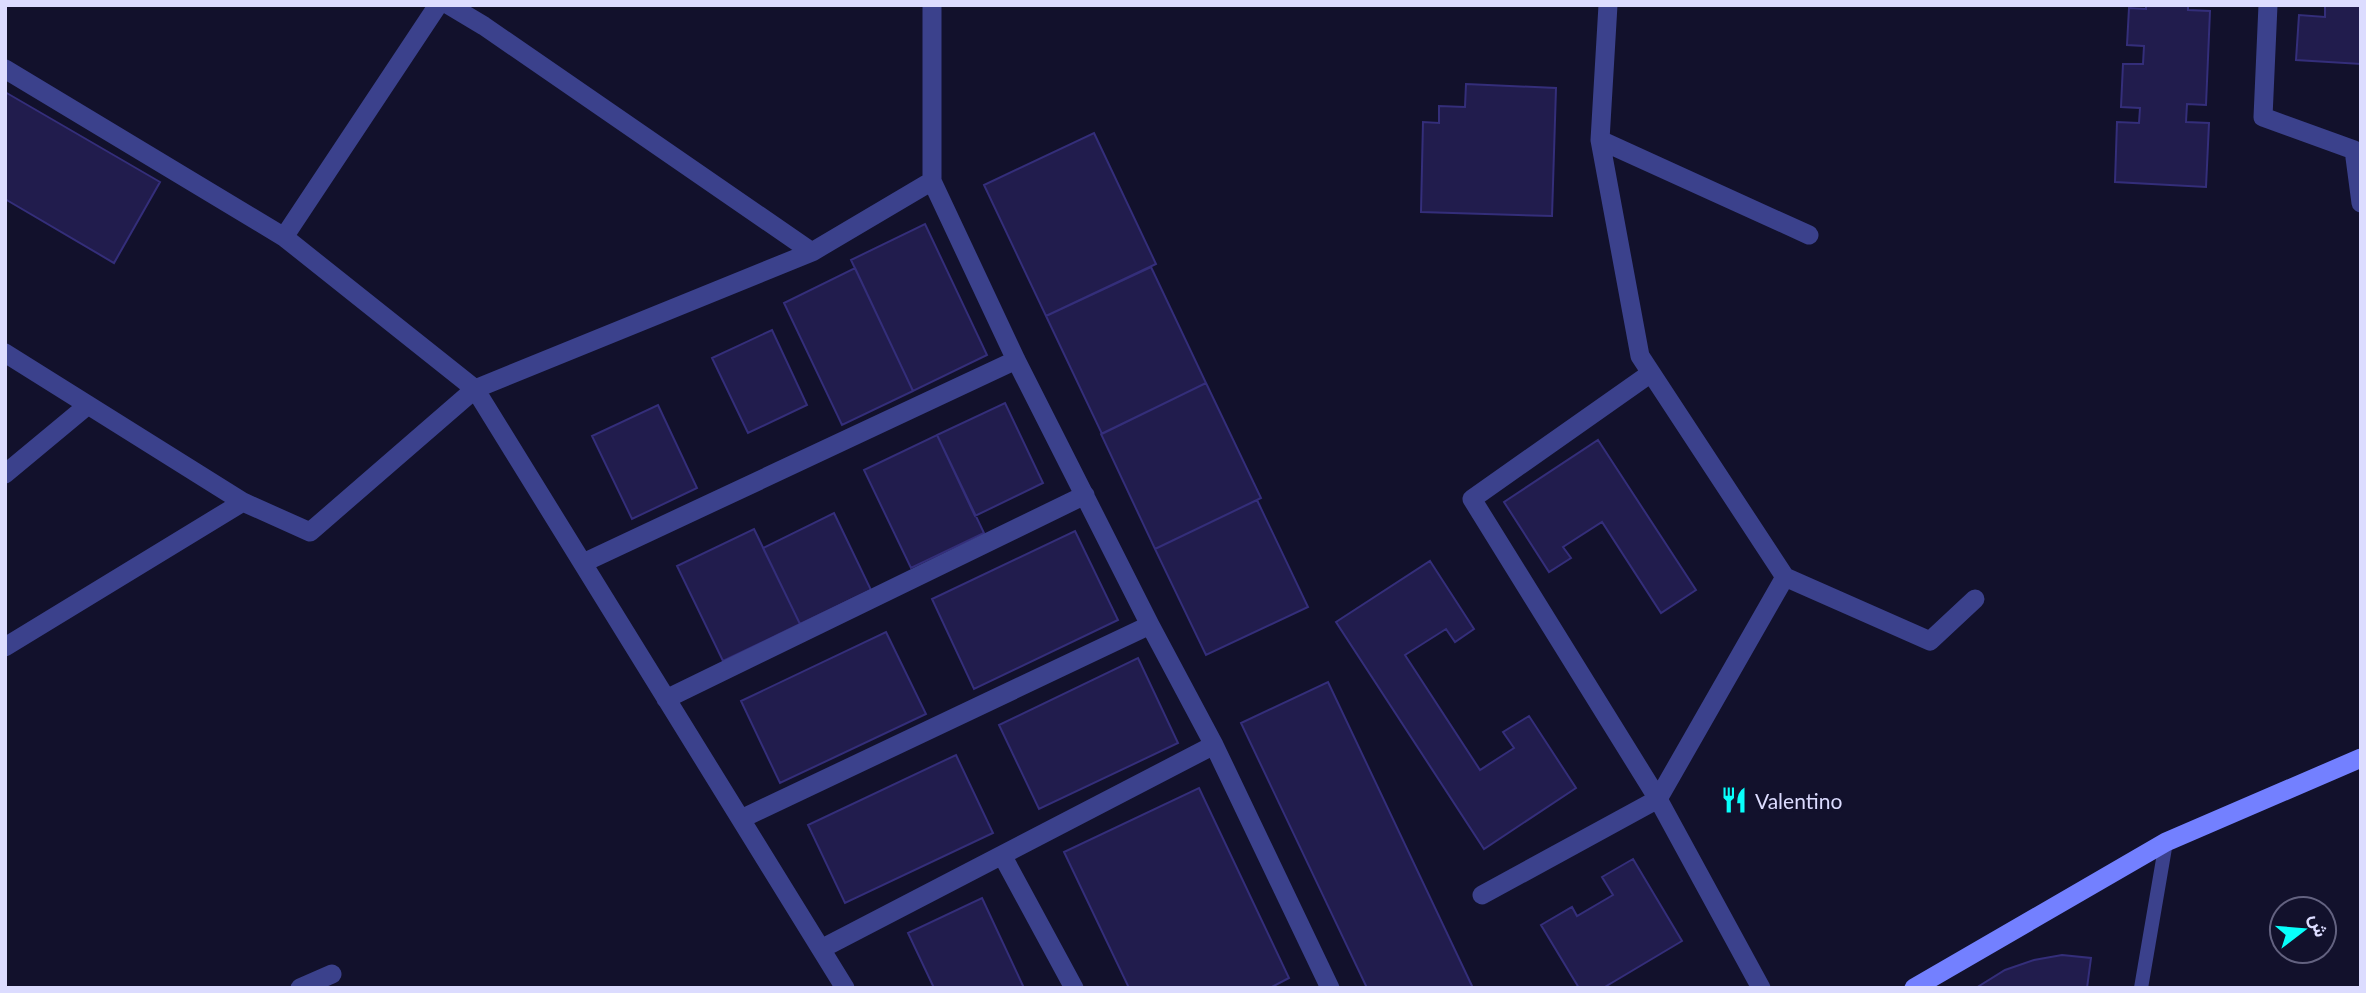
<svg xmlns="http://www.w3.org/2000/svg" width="2366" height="993" font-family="Lato,Vazirmatn,sans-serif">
<rect width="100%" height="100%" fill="#12112c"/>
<path fill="#211c4d" stroke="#342e7a" stroke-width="2" d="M2146 5H2188V10L2210 11 2206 105 2187 104 2186 122 2209 123 2206 187 2115 182 2117 122 2139 123 2140 108 2121 107 2123 64H2143L2144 46 2127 45 2129 8 2146 9Z
M2325 5H2361V64L2296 60 2299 15 2325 17Z
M1466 84 1556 88 1552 216 1421 212 1423 122 1439 123V106L1465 107Z
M5 92 160 182 114 263 5 199Z
M1094 133 1156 264 1046 316 984 185Z
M925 224 987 355 913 391 851 260Z
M1151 267 1206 383 1102 434 1046 316Z
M855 268 913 391 842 425 784 303Z
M772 330 807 405 748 433 712 358Z
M1206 383 1261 498 1155 549 1101 434Z
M1005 403 1043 483 975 516 937 435Z
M658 405 697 488 632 519 592 436Z
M937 435 984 533 911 568 864 470Z
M1598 440 1696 590 1661 613 1602 522 1563 547 1571 558 1549 572 1504 502Z
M1257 500 1308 607 1206 655 1155 549Z
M834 513 871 590 800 624 763 548Z
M754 529 800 624 723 661 677 566Z
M1075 531 1118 620 974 689 932 599Z
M1430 561 1474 629 1455 642 1446 629 1405 655 1480 770 1514 748 1503 732 1529 716 1576 788 1484 849 1336 622Z
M886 632 926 714 780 783 741 701Z
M1138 658 1178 743 1039 809 999 725Z
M1328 682 1473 988H1367L1241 723Z
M956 755 993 833 845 903 808 825Z
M1199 788 1289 978 1270 988H1129L1064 852Z
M1633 859 1682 941 1603 988H1579L1541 925 1572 907 1577 916 1613 895 1602 877Z
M982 898 1024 988H934L908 933Z
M2062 955 2091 958 2087 988H1976L2005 970 2034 960Z"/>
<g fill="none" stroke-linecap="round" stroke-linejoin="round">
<path stroke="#3b418c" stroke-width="14" d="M2141 988 2166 842"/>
<path stroke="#3b418c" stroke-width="19" d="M449 5 484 26 812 252
M932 5V181L1016 360 1150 625 1214 745 1330 988
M1608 5 1600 140 1640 356 1785 577 1930 641 1975 599
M2268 5 2263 117 2354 150 2361 203
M5 69 284 237 475 389 845 988
M1600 140 1809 235
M284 237 438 5
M5 353 243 502
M5 474 88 405
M583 563 1016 360
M5 647 243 502 310 532 475 389 812 252 932 181
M666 699 1085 495
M741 819 1150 625
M1002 855 1074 988
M1482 895 1658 799 1472 499 1651 373
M821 949 1214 745
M300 988 332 974
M1761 988 1658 799 1785 577"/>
<path stroke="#7380ff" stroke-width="19" d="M1914 988 2166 842 2361 758"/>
</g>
<defs>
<g id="restaurant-bare" transform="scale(2.1)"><path d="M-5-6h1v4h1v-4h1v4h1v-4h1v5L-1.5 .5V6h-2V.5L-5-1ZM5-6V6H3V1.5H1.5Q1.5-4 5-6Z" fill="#08fffb" stroke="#12112c" stroke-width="2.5" paint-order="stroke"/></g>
</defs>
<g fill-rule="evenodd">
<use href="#restaurant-bare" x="1734" y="800"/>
</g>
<g text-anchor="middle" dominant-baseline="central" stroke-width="6" stroke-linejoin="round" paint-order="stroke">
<g font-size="21" fill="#dcdcff" stroke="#12112c" text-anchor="start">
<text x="1755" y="800">Valentino</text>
</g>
</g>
<rect width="2366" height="993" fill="none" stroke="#dcdcff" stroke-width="14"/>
<g transform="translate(2303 930) rotate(74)"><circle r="33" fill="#12112c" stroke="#636280" stroke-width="2"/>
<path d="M0-5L12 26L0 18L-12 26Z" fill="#08fffb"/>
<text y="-10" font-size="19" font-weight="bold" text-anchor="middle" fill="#dcdcff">ش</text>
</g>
</svg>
